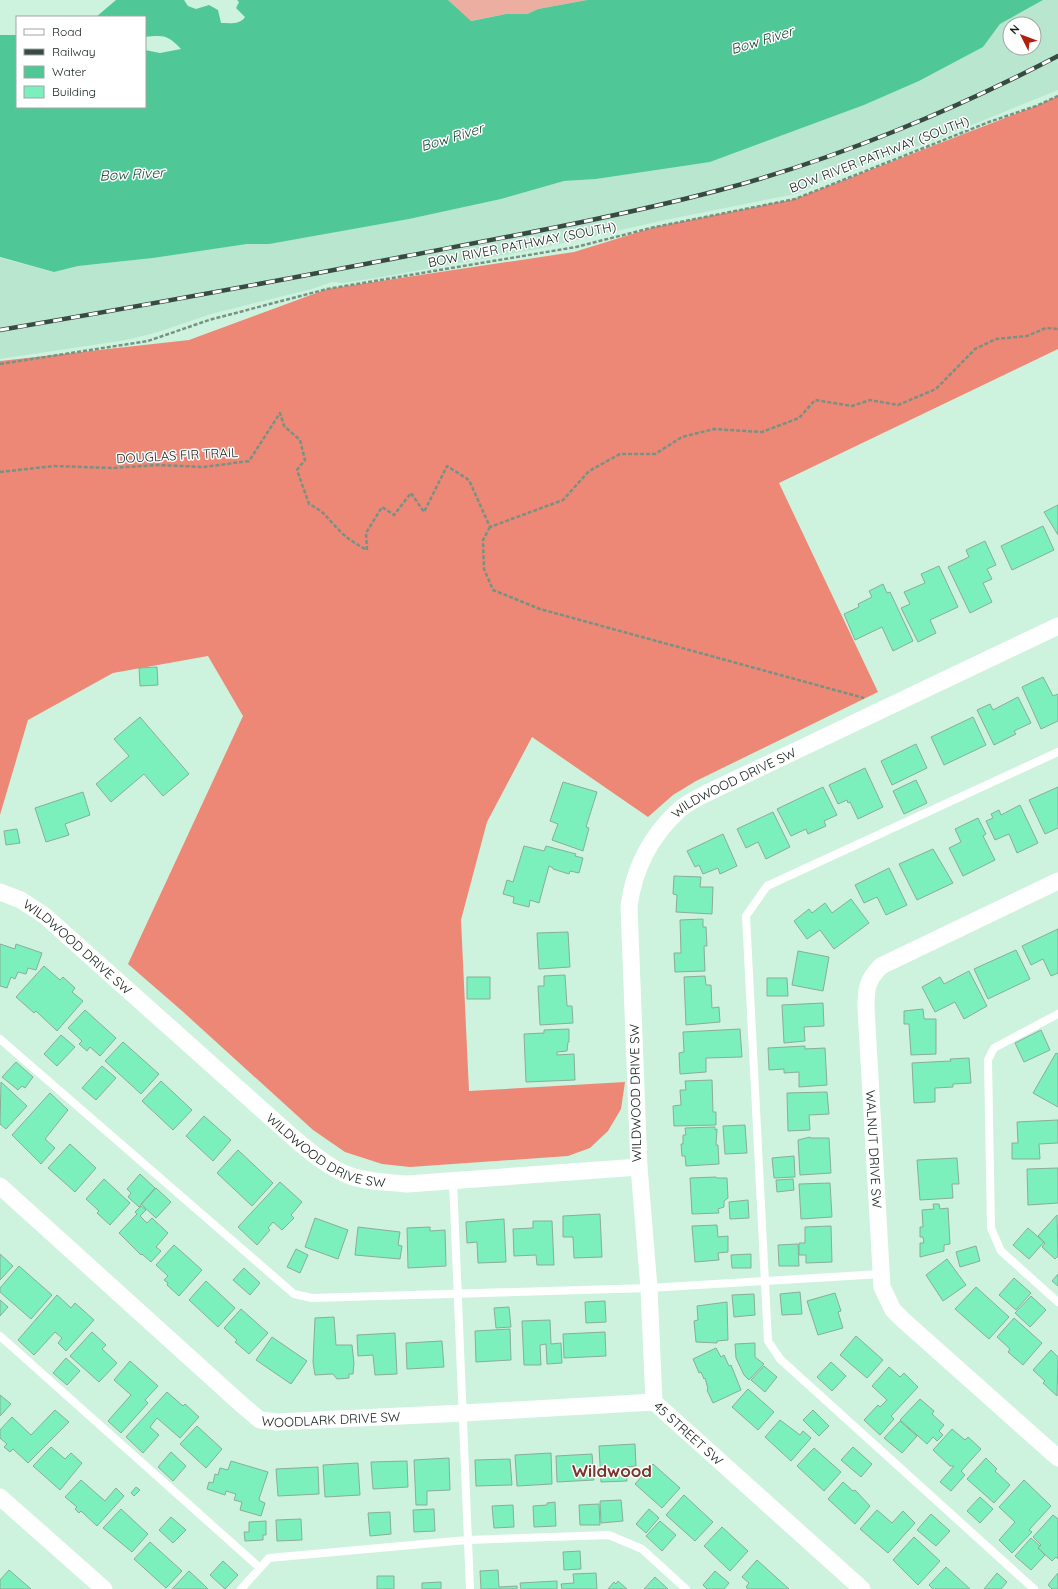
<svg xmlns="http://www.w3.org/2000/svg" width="1058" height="1589" font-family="Quicksand,sans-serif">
<rect width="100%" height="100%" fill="#cdf3df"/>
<path fill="#b9e6cf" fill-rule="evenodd" d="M1043 0H1058V90L930 142 825 178 810 188 795 194 665 220 537 249 382 277 343 283 332 282 312 289 211 314 158 332 126 340 0 359V258L54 272 78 266 153 258 247 244 269 243 409 219 501 199 564 181 596 179 710 162 864 105 919 81 983 47 1000 24ZM1010 24H1034V48H1010Z"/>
<path fill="#edaea2" d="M448 0H587L538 9 527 14H506L470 21Z"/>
<path fill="#ee8876" d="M1058 96V349L779 483 878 692 696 781 673 795 648 817 532 737 487 822 461 920 469 1091 625 1082 621 1109 608 1131 590 1148 568 1156 410 1167 382 1164 345 1152 313 1130 181 1010 128 964 243 716 208 656 113 673 28 720 0 815V361L189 340 327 289 574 252 655 227 795 199 1036 106Z"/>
<path fill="#50c796" d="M116 0H184L188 6 196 9 209 5 218 10 221 23C229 23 240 25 245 17L236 8 239 2 237 0H448L471 21 506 14H527L538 9 587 0H1043L1000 24 983 47 919 81 864 105 710 162 596 179 564 181 501 199 409 219 269 244H247L153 258 78 266 54 272 0 257V35H17V107H145V50L160 53 181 49C168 35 164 35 145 37V17H96Z"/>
<path fill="#7befbc" stroke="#89ad9a" d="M1058 505V535L1044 512Z
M1043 526 1054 550 1012 570 1001 546Z
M985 541 996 565 987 569 992 579 983 583 992 602 970 613 948 567 969 557 966 550Z
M939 566 958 607 930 620 936 633 918 642 901 608 910 604 904 592 925 583 921 574Z
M883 584 887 593 890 592 913 641 893 651 882 627 855 640 844 614 859 607 858 604 872 597 869 591Z
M157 667 158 685 140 686 139 668Z
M1043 677 1053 696 1058 694V721L1041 729 1022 687Z
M1018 697 1031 723 1014 731 1016 734 994 745 977 710 990 704 993 710Z
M140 717 189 774 163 796 144 774 111 802 96 784 129 756 114 739Z
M973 717 986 745 944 765 931 737Z
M916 744 927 768 892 785 881 761Z
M865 768 883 807 858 819 850 802 848 803 847 800 838 804 829 785Z
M916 780 927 803 904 814 893 791Z
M563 782 597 792 586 827 589 828 583 851 552 840 558 824 550 821Z
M823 787 837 815 824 821 826 826 808 834 806 829 791 836 777 809Z
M1058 787V828L1045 834 1029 800Z
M83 792 90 815 65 824 69 835 46 842 35 808Z
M1020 805 1038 843 1017 853 1009 834 995 840 986 821 993 818 991 814 999 810 1001 815Z
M773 812 790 847 766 859 758 842 746 848 737 829Z
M978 818 986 834 983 836 995 860 963 876 949 848 961 842 955 829Z
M17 829 20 843 6 845 4 831Z
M723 834 737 866 720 874 718 868 703 874 699 865 695 867 687 851Z
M524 846 544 851 546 846 576 854 575 856 583 858 579 873 570 871 569 874 553 869V868L549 866 539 903 530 900 529 907 513 903 514 897 503 894 507 880 513 882Z
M933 849 953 883 917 900 899 864Z
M889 868 907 905 886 915 877 897 864 903 855 885Z
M674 876 701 877 700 887H713L712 914 676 912 677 895 673 894Z
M851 899 869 923 834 949 820 930 807 939 794 921 809 909 812 913 825 903 832 913Z
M703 919V927H706L707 946H704L705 971 675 972 674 953H681L680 920Z
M1058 929V973L1051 976 1043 959 1031 965 1022 946Z
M568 932 570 967 539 969 537 933Z
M0 944 15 949 16 944 42 953 36 970 28 968 26 974 18 972 15 979 11 977 7 988 0 986Z
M1016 950 1030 979 988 999 974 969Z
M798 951 829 957 823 991 792 985Z
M44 966 60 980 63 977 75 988 72 992 83 1001 57 1031 36 1011 34 1013 16 997Z
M969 971 987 1006 964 1019 955 1002 935 1012 922 987 940 977 944 984Z
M565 975 567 1006H572L573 1023 540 1025 538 986H544V976Z
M705 976 706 985H711L712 1008 719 1007 720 1022 686 1025 684 977Z
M467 977H490V999H467Z
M767 978H787L788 996H767Z
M823 1003 824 1026 804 1027 805 1041 784 1043 782 1005Z
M923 1009 924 1019H936V1054L911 1055 909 1024H904V1011Z
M85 1010 116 1038 100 1056 90 1047 87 1051 79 1044 82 1041 68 1028Z
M569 1029V1042H568L567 1051 557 1052V1055L574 1054 575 1080 526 1082 524 1034 544 1033V1030Z
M740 1029 742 1057 706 1058V1072L680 1074 679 1053 684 1052 683 1032Z
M1041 1030 1050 1050 1024 1062 1015 1043Z
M61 1035 75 1047 57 1066 44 1054Z
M123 1042 159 1074 141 1094 105 1061Z
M805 1046V1049L825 1048 827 1085 799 1087V1072L784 1073V1069L769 1070 768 1048Z
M1056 1053 1058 1054V1107L1033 1093Z
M969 1058 971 1083 953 1084V1087L935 1088V1102L914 1103 912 1063 951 1061 950 1059Z
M16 1062 33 1077 25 1088 22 1086 18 1090 2 1077Z
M102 1066 116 1078 96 1100 82 1088Z
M712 1080 713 1112H716V1125L674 1126 673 1106 681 1105 680 1090H686L685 1081Z
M161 1081 192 1110 173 1130 142 1101Z
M1 1082 27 1106 6 1129 0 1124Z
M827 1092 829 1114 809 1115 810 1130 788 1131 787 1093Z
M50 1093 68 1110 45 1139 55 1148 41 1164 12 1135Z
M204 1116 231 1140 213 1161 186 1136Z
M1058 1120V1143L1039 1144 1040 1159H1012V1143H1018L1017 1122Z
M745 1125 747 1153 725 1154 723 1126Z
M715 1127V1130L717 1129 716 1145H718L719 1164 686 1166 685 1156H682L681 1144H683V1135H686L685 1128Z
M810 1137V1138H829L831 1173 800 1175 798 1140Z
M70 1144 96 1168 75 1192 48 1168Z
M238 1150 273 1183 252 1206 217 1173Z
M794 1156 795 1177 774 1178 772 1158Z
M957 1158 959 1184H952L953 1198 920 1200 917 1160Z
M1058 1168V1203L1028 1205 1027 1169Z
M140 1174 155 1188 139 1207 128 1197 131 1193 127 1189Z
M716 1177 717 1178H727L728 1198 724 1201V1207L718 1209 719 1213 692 1214 690 1178Z
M104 1179 130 1203 110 1225 97 1213 99 1211 86 1199Z
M793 1179 794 1190 777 1192 776 1180Z
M280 1182 302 1202 291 1215 294 1218 282 1230 273 1222 268 1228 270 1230 257 1245 238 1227Z
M830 1183 832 1217 801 1219 799 1184Z
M156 1188 171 1202 156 1218 141 1204Z
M748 1200 749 1218 730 1219 729 1202Z
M933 1204H939L940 1209 948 1208 950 1244 944 1245V1251L920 1257V1243H924L923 1237H920V1227H923L922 1210 934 1209Z
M141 1206 146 1210 140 1216 147 1223 152 1218 168 1233 156 1247 161 1251 151 1262 142 1254 141 1255 119 1233 137 1214 135 1212Z
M600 1214 602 1257 574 1258 573 1237H563V1216Z
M1057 1215 1058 1256 1055 1259 1042 1247 1045 1243 1038 1236Z
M315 1218 348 1230 338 1259 305 1247Z
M504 1219 506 1262 478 1263 477 1242 467 1243 466 1222Z
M533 1221H552L554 1265H537L536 1255 514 1256 513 1229 533 1228Z
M717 1225 718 1237 728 1236V1252L718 1253 719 1260 695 1262 692 1226Z
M831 1226 832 1262 806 1263V1255H799V1243H805V1227Z
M358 1227 400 1232 398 1245 402 1246 400 1259 355 1255Z
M430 1227V1231L445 1230 446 1266 408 1268 407 1228Z
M1028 1228 1044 1242 1029 1259 1013 1245Z
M798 1244 799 1266H779L778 1245Z
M174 1245 202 1270 179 1296 167 1285 168 1283 164 1280 168 1276 156 1265Z
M976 1246 980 1261 960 1267 956 1252Z
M296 1249 308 1255 300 1273 287 1267Z
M0 1254 13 1266 0 1280Z
M751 1254V1268H732L731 1255Z
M947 1259 966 1285 943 1301 926 1275Z
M19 1266 52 1295 31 1319 0 1292V1288Z
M244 1268 260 1283 250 1295 233 1280Z
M1058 1274V1286L1052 1281Z
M1014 1278 1031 1293 1016 1310 999 1295Z
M206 1281 235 1308 218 1327 189 1300Z
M976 1287 1009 1317 989 1339 955 1309Z
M800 1292 802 1314 782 1315 780 1294Z
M835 1293 841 1311 838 1312 843 1328 818 1335 807 1301Z
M754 1294 755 1315 734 1317 732 1295Z
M57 1295 71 1308 75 1303 94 1320 66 1351 58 1343 62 1338 55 1332 34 1355 18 1340Z
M1031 1296 1046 1310 1030 1327 1015 1313Z
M0 1300 8 1307 0 1316Z
M605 1301 606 1322 586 1323 585 1302Z
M727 1302 728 1340 717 1341V1343L696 1342 694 1321 698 1320 697 1306Z
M509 1307 511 1327 496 1328 494 1308Z
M241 1309 268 1333 249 1354 235 1342 237 1340 224 1328Z
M334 1317 336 1345H352L354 1363 353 1374H349V1378L337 1379 333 1374 315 1375 313 1362 315 1318Z
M1014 1318 1042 1343 1023 1365 1008 1352 1010 1349 997 1337Z
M550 1320 551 1344 561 1343 562 1363 547 1364 546 1344 540 1345 541 1365H524L522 1321Z
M510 1329 511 1360 476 1362 475 1331Z
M92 1332 106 1345 102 1349 117 1363 99 1382 70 1356Z
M605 1332 606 1356 564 1358 563 1334Z
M395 1333 397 1374 375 1375 373 1355 358 1356 357 1335Z
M856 1336 883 1360 867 1378 840 1355Z
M272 1337 307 1361 291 1384 256 1360Z
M442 1341 444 1367 407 1369 406 1343Z
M755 1343V1357L764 1364 749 1380 744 1375 736 1358 735 1344Z
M716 1348 721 1357 724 1355 729 1366 731 1365 741 1390 713 1403 707 1390 708 1389 705 1378 704 1379 701 1372 699 1373 693 1359Z
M1051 1350 1058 1357 1057 1396 1043 1383 1045 1381 1033 1370Z
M66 1358 80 1371 67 1385 53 1373Z
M130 1361 158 1386 145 1400 148 1403 121 1433 108 1421 131 1395 114 1380Z
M831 1362 846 1376 832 1391 817 1377Z
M764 1366 777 1377 765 1392 751 1380Z
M889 1367 900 1377 904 1373 918 1387 891 1416 894 1419 880 1435 864 1420 878 1405 880 1407 887 1400 872 1386Z
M748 1389 774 1412 758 1430 732 1407Z
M167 1392 183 1406 185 1404 199 1417 180 1438 157 1418 150 1427 159 1435 143 1453 126 1437Z
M0 1395 11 1404 0 1416Z
M920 1399 934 1411 932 1414 944 1425 939 1431 943 1435 937 1441 933 1437 927 1444 900 1420Z
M55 1410 69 1422 28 1463 13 1449 10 1452 4 1447 7 1444 0 1438V1430L12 1417 31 1435Z
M813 1410 829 1426 819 1436 803 1420Z
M780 1420 800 1435 803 1431 811 1438 791 1461 765 1437Z
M900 1421 917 1436 902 1453 884 1438Z
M197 1426 222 1449 206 1468 180 1444Z
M952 1429 965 1440 968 1437 981 1449 961 1471 965 1475 951 1491 940 1482 954 1466H950L933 1450Z
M635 1444 636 1466 626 1467 627 1481 601 1482 599 1446Z
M51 1447 65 1459 71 1453 82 1463 60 1490 33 1466Z
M853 1447 872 1464 861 1477 841 1460Z
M814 1448 841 1472 824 1491 797 1466Z
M171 1452 186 1466 173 1481 158 1467Z
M551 1453 552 1484 517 1486 515 1455Z
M592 1454 594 1480 557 1482 556 1456Z
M449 1458 450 1490 427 1491V1505H416L414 1460Z
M986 1458 997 1469 995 1471 1010 1485 994 1503 967 1479Z
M510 1459 512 1485 476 1486 475 1460Z
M231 1461 268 1472 259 1499 260 1501 265 1503 261 1516 240 1510 242 1502 234 1500 236 1494 226 1491 225 1495 207 1489 209 1482 213 1483 215 1474 218 1475 220 1468 228 1470Z
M407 1461 408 1487 373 1489 371 1462Z
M358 1463 360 1495 325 1497 323 1465Z
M653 1464 680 1488 662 1508 635 1484Z
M318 1467 319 1494 278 1496 276 1469Z
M81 1480 105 1501 116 1488 124 1496 97 1526 81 1511 79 1513 75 1509 77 1507 65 1497Z
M1024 1480 1051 1506 1029 1530 1032 1532 1012 1553 999 1540 1015 1522 999 1507Z
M843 1482 853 1491 855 1490 870 1506 855 1524 828 1499Z
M136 1487 140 1490 134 1496 131 1493Z
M684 1495 713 1522 695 1541 666 1515Z
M980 1497 993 1509 980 1523 967 1511Z
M621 1500 623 1521 601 1523 600 1501Z
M555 1502 556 1526 534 1527 533 1506 547 1505V1503Z
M599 1504 600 1525H580L579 1505Z
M513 1505 514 1527 494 1528 492 1506Z
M121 1509 148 1534 132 1552 103 1528Z
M434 1509 435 1531 414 1532 413 1510Z
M649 1509 659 1518 646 1533 636 1524Z
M877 1510 892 1523 903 1511 915 1523 888 1553 860 1529Z
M390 1512 391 1534 370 1536 368 1513Z
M931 1514 950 1531 936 1546 917 1530Z
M1053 1515 1058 1519V1559L1056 1557 1052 1561 1038 1548 1041 1545 1033 1537Z
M171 1517 186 1530 173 1543 159 1530Z
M301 1519 302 1540 277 1541 276 1520Z
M266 1521V1535H263V1540L245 1541 244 1532H249V1522Z
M660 1521 676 1535 662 1551 646 1536Z
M722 1527 748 1551 730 1571 704 1546Z
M914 1537 940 1561 918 1585 893 1560Z
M1031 1538 1040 1546 1038 1548 1045 1555 1031 1570 1015 1556Z
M150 1542 182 1571 166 1588 134 1559Z
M580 1551 581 1569 564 1570 563 1552Z
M757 1560 789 1589H748L746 1587 749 1583 742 1577Z
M223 1561 238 1575 225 1589 210 1575Z
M946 1567 970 1589H933L929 1585Z
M9 1570 31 1589H0V1580Z
M498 1570 499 1587 517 1586V1589H481L480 1571Z
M189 1571 203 1584 208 1589H172Z
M715 1571 729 1583 724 1589H707L703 1585Z
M596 1573 597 1589H562L561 1584 574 1583 573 1574Z
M997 1573 1007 1582 1001 1589H984Z
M1058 1573V1589H1052L1048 1585Z
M377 1576H394V1589H377Z
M655 1577 668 1589H644Z
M557 1581V1589H521L520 1583Z
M618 1581 627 1589H608L614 1582 616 1584Z
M441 1582V1589H422V1583Z"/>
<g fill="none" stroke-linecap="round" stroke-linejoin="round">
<path stroke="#779284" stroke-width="2.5" stroke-dasharray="4 2" stroke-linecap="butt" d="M0 364 148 341 209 320 327 289 576 247 655 227 795 199 989 122 1036 106 1058 96
M0 472 54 466 112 468 158 465 204 467 249 461 280 413 284 426 300 440 305 460 297 470 309 504C325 512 326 517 338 529 346 538 356 544 367 550L366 533 382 507 394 515 411 493 424 512 447 466 469 480 490 527 563 500 589 471 620 454H655L682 437 714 429 762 432 799 418 815 400 852 406 870 400 898 405 936 389 975 349 996 339 1027 336 1046 328 1058 329
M490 527 483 540 484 569 493 590 540 609 864 698"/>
<path stroke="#fff" stroke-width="8" d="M1058 1014 994 1048 988 1060 991 1228 1001 1251 1058 1302
M0 1039 294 1294 312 1298 649 1288 881 1274
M453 1181 470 1589
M0 1336 260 1568
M241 1589 269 1558 467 1540 609 1535 642 1549 686 1589
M1034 1589 780 1359 768 1341 746 916 767 886 1058 752"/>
<g stroke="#fff" stroke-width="17">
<path id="s1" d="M1058 881 881 966C867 980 866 988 866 1008L882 1287 893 1310 902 1319 1058 1458"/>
<path id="s2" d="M0 892 21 900 45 916 296 1140C312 1153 328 1167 348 1175 366 1182 387 1182 407 1184L639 1167 629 906C634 869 651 836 678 811 686 803 698 798 707 793L1058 626"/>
<path id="s3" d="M639 1167 649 1288 654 1402 862 1589"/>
<path id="s4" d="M0 1186 241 1404 260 1420 277 1422 463 1413 654 1402"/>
<path d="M0 1497 104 1589"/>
</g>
<g stroke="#384b42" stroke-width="4.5">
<path id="rail" d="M0 330C136 307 272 282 407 256 512 236 617 217 720 190 834 160 954 110 1058 56"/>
</g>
<use href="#rail" stroke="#fff" stroke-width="3" stroke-dasharray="9" stroke-linecap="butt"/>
</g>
<g text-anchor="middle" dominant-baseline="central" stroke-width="3" stroke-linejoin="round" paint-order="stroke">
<g font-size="13" fill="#111f18" stroke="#fff">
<text transform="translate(879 154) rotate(-21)">BOW RIVER PATHWAY (SOUTH)</text>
<text transform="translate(522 244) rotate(-11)">BOW RIVER PATHWAY (SOUTH)</text>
<text transform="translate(177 455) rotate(-3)">DOUGLAS FIR TRAIL</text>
<text stroke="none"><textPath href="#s2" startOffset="1176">WILDWOOD DRIVE SW</textPath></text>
<text stroke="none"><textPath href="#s2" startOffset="96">WILDWOOD DRIVE SW</textPath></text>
<text transform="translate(635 1093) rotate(-91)">WILDWOOD DRIVE SW</text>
<text stroke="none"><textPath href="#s2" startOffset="420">WILDWOOD DRIVE SW</textPath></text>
<text stroke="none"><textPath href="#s1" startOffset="384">WALNUT DRIVE SW</textPath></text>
<text stroke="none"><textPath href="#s4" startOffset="421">WOODLARK DRIVE SW</textPath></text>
<text stroke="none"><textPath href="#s3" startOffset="282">45 STREET SW</textPath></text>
</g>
<g font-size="14" font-style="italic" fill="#164733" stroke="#fff">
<text transform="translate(762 40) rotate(-17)">Bow River</text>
<text transform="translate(452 137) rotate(-17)">Bow River</text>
<text transform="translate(132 174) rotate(-3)">Bow River</text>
</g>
<g font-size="17" font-weight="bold" fill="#7b352a" stroke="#fff">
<text x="612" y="1470">Wildwood</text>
</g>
</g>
<rect x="16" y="16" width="130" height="92" fill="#ffffff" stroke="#a0a5a3"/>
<rect x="24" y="29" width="20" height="6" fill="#ffffff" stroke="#a0a5a3"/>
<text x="52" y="36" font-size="12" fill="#111f18">Road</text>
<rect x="24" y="49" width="20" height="6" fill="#384b42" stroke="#a0a5a3"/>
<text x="52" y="56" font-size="12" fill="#111f18">Railway</text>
<rect x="24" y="66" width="20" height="12" fill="#50c796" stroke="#a0a5a3"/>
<text x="52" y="76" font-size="12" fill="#111f18">Water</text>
<rect x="24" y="86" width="20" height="12" fill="#7befbc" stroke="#a0a5a3"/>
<text x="52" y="96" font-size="12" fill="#111f18">Building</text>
<g transform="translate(1022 36) rotate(312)"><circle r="19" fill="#ffffff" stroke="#a0a5a3"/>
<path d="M0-3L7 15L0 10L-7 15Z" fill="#af200f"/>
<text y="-6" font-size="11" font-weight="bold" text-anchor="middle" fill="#111f18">N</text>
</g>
</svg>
